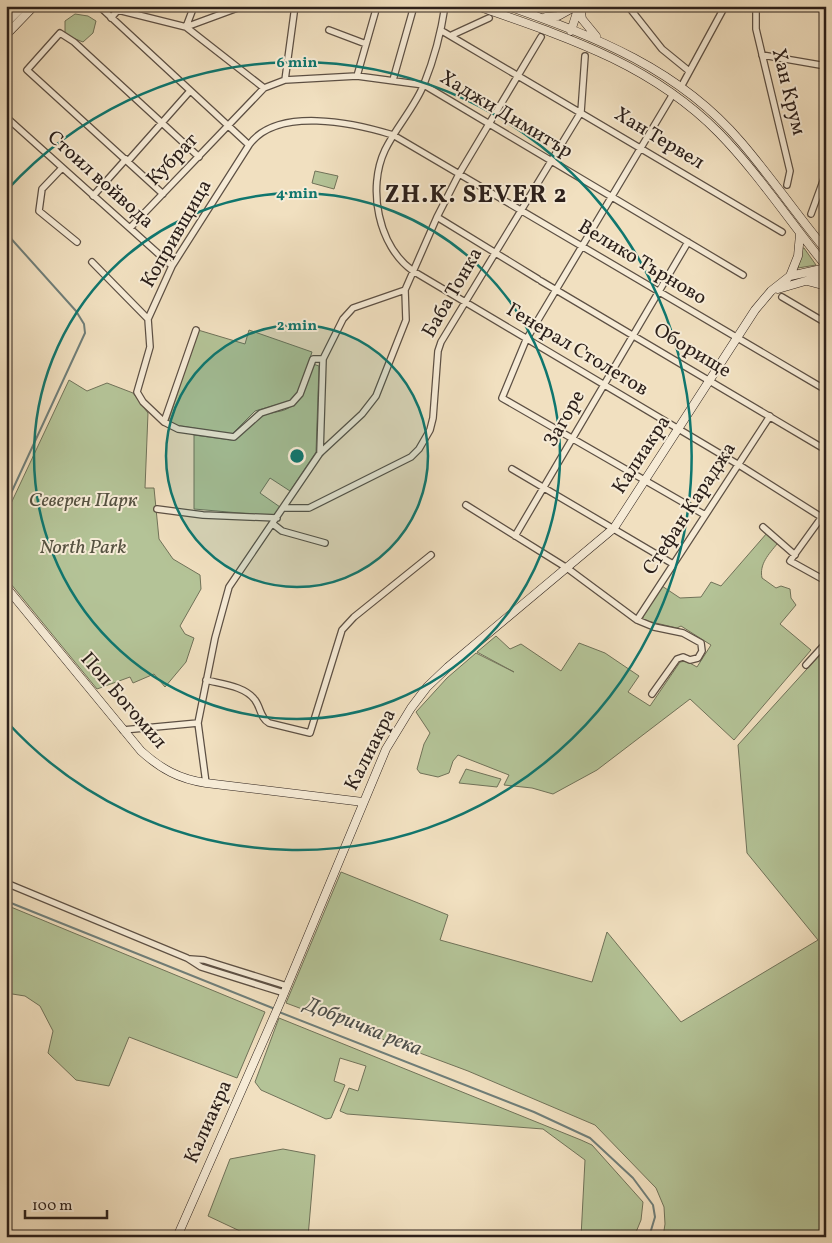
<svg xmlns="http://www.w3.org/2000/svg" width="832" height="1243" font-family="Vollkorn,serif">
<rect width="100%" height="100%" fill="#f1e0c0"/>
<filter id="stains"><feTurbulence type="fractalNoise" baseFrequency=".004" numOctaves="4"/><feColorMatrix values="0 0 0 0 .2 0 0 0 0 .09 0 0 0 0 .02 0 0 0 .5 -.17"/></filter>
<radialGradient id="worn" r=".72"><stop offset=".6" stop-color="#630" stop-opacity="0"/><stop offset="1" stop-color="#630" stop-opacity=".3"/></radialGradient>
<path fill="#b4c397" stroke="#707259" d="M75 14 88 16 96 21 93 33 83 42 65 35V21Z
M315 171 338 176 334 189 312 183Z
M802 248H804L816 265 798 268Z
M198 330 245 344 249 330 312 352 299 392 293 400 255 411 232 434 174 425 168 422Z
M313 364 319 366 316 452 290 491 270 478 260 493 280 507 274 516 194 509V435L232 440C243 438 247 425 255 419 263 414 272 413 281 411 302 406 306 382 313 364Z
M69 380 87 391 107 383 133 393 148 413 145 488H154L159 539 173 559 200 575 201 589 180 626 185 634 194 638 186 662 165 687 154 674 133 683 130 677 97 689 6 578V514Z
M767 533 777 544C769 554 759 564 762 578L776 588 781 586 790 589 791 598 796 605 780 624 811 650 734 740 690 699 597 770 553 794 532 788 504 785 509 775 458 755 453 761 449 773 438 777 420 773 417 769 424 744 430 733 416 712 447 678 476 653 514 672 477 652 496 636 510 649 521 644 561 671 579 643 605 653 639 676 628 692 650 706 680 662 686 661 697 667 711 645 681 626 677 628 643 620V616L662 586 680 598 701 597 711 582 721 586Z
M826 648V1237H663L665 1224 664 1207 656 1188 595 1125 468 1071 286 1003 341 872 448 915 440 940 592 982 607 932 681 1022 818 940 747 853 738 745Z
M466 769 501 779 497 787 459 783Z
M6 905 265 1012 237 1078 129 1037 109 1086 76 1080 48 1053 53 1031 40 1006 25 996 6 993Z
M279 1018 581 1140 592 1145 643 1202 641 1220 634 1237H581L585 1160 543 1129 347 1114 340 1111 349 1088 358 1091 366 1066 340 1058 334 1081 345 1085 331 1118 326 1119 261 1090 255 1082Z
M283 1149 315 1155 308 1237H239L242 1232 208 1216 230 1159Z"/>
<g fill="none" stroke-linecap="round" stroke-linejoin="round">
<path stroke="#6f7e79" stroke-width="2" d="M6 233 76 311 84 324 85 333 6 504
M6 901 275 1009
M279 1012 534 1112 590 1138 633 1178 653 1205 655 1217 649 1237"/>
<g stroke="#5d5044" stroke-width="8">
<path id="street" d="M99 6 249 145
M194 6 186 27 264 88
M445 6C441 33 434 59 424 84 415 107 396 127 385 150 367 188 378 246 413 271L739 465 826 520
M628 6 662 49 689 71
M756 6V29L790 171 787 185
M111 18 118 10 186 27 243 6
M329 30 366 44
M442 31 782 232
M452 35 489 18
M762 55 826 66
M357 76 377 6
M285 80 295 6
M393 80 414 6
M681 87 725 6
M673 94 526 340 502 398 705 515
M6 117 172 266
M128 161 190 91
M62 168 42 189 39 211 77 242
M163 194 27 70 60 33 74 42 199 157
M93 196 126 159
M811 214 826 173
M437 217 538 279
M130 228 264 88 285 80 357 76 424 85 743 275
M92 262 148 319
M541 281 826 450
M782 297 826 323
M196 330 164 422 178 429 234 437 261 413 292 403 300 394 313 359H323
M164 422 143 402 137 392 150 347 148 319 172 266 249 145C277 106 354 123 393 135L826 390
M320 453 323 359 343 319 353 308 405 290
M512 469 673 564
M466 505 567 568 637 620 654 627 683 633 701 643 702 651 698 658 690 660 683 657 677 659 652 694
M284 508H309L411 457 419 449 430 430 433 418 438 351 441 342 581 112 585 56
M157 509 203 515 277 518
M821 518 790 561 826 581
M273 524 282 531 325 543
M763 527 795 555
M515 536 688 242
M637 620 770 416
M806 665 826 643
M206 680C221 684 245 686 255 700 261 708 260 718 269 723L310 733 342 630 354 617 431 555
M123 730 198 723
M206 783 198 723 215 638 229 587 320 453 362 414 376 396 406 320 405 290 437 217 459 174 541 37
M6 883 187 958 201 967 284 993
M190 959 204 960 287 986"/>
</g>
<g stroke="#2c201b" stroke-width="9">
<path id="secondary" d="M477 6C566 37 651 64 719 133 758 173 790 222 826 266
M508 6C596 37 679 69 741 142 771 177 797 215 826 250
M580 6 582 19 596 36
M546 17 558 16 576 6
M6 23 23 6
M571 31 579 6
M6 35 34 6
M790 276 798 256 800 234
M807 281 826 286
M778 289 826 275
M6 587 141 751C161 769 179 779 206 783L363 802
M177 1237 280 1003 386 749 411 708 427 687 448 667 614 528 755 310 771 291 790 276 826 268"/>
</g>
<use href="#street" stroke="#f6ebd6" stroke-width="5.5"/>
<use href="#secondary" stroke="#f6ebd6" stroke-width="8"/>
</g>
<circle cx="297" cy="456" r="131" fill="#0f766e" fill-opacity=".12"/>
<g fill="none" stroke="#0f766e" stroke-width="2.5">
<circle cx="297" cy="456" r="131"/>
<circle cx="297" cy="456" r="263"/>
<path d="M7 190A394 394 0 1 1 7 722"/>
</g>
<g text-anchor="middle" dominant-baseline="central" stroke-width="4" stroke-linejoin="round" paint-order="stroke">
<g font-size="20" fill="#2c201b" stroke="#f6ebd6">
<text transform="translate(788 92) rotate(76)">Хан Крум</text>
<text transform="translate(506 115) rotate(31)">Хаджи Димитър</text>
<text transform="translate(659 139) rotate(31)">Хан Тервел</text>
<text transform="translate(173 160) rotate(-46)">Кубрат</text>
<text transform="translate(100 180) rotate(42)">Стоил войвода</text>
<text transform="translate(177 234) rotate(-60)">Копривщица</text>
<text transform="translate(642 263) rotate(31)">Велико Търново</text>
<text transform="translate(453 293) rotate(-60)">Баба Тонка</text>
<text transform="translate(577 350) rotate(31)">Генерал Столетов</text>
<text transform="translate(692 351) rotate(31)">Оборище</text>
<text transform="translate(565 419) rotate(-60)">Загоре</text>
<text transform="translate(642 455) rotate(-57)">Калиакра</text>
<text transform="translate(690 509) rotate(-57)">Стефан Караджа</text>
<text transform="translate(123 701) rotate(49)">Поп Богомил</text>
<text transform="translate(371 750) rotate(-63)">Калиакра</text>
<text transform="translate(209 1122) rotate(-66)">Калиакра</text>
</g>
<g font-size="20" font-style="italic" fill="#555140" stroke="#f6ebd6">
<text x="83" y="501">Северен Парк</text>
<text x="83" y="548">North Park</text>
</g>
<g font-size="21" font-style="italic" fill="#4e4f4a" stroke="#f6ebd6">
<text transform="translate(363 1027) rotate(22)">Добричка река</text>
</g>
<g font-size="25" font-weight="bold" letter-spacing="1" fill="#2c201b" stroke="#f6ebd6">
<text x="476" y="195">ZH.K. SEVER 2</text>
</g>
</g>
<circle cx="297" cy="456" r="8" fill="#0f766e" stroke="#f6ebd6" stroke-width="2.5"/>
<g font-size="15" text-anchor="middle" font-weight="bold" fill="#0f766e" stroke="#f6ebd6" stroke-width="4" stroke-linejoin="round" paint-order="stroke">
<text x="297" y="67">6 min</text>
<text x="297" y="198">4 min</text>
<text x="297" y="330">2 min</text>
</g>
<rect width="832" height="1243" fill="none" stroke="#f1e0c0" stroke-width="25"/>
<rect x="8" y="8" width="817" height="1228" fill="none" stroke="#2c201b" stroke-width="2.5"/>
<rect x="12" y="12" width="807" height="1218" fill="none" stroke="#2c201b"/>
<path d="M25 1210v8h82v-8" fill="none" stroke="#2c201b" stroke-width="2.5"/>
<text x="32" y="1210" font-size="15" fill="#2c201b" stroke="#f6ebd6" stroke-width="4" paint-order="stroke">100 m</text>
<rect width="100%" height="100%" filter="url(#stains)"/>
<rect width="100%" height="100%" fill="url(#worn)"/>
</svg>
